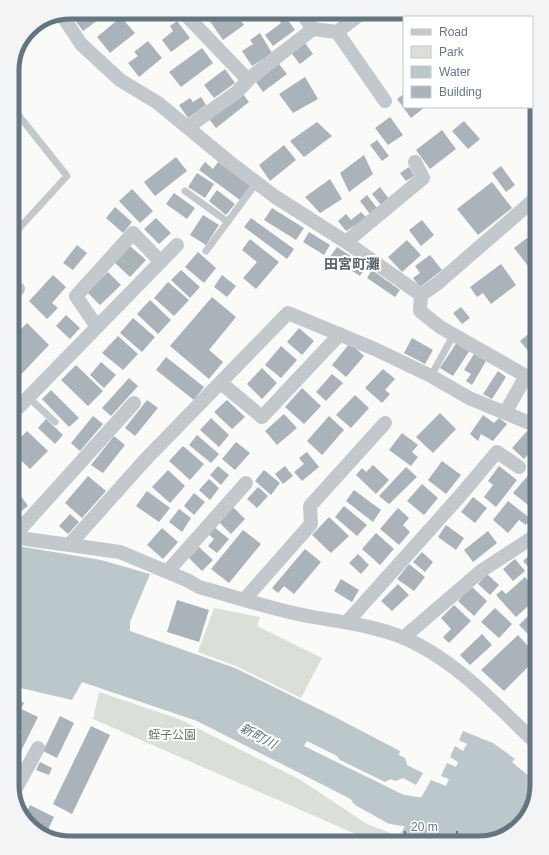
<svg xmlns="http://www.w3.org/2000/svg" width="549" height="855" font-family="Helvetica,'Noto Sans JP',sans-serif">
<rect width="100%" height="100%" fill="#fafaf8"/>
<path fill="#dadfd7" d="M214 608 260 617 257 626 322 658 301 698 236 666 198 652Z
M99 692 179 719 299 779 367 824 416 843H376L93 719Z"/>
<path fill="#bbc7cb" d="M12 545 101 560 150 574 130 622V631L235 668 333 716 400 751 399 755 405 758 407 765 423 773 416 785 403 778 395 781 391 779 385 782 340 760 337 756 307 741 304 746 410 798 398 823 197 721 82 682 72 700 12 686Z
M463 731 493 743 515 759 512 762 537 783V788L527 817 505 837 479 843H433L401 833 431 780 446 786 449 779 441 776 447 763 456 767 458 762 450 757 455 746 463 751 467 744 459 740Z"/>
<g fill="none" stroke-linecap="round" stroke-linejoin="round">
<path stroke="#bbc7cb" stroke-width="31" d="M365 793 394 809 492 824 508 834"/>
</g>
<path fill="#aab3b9" d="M78 12H109L83 31 72 16Z
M222 12H235L244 25 223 40 209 20Z
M285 16 295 30 273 46 265 35 281 23 279 20Z
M121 17 135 33 110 53 97 37Z
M177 21 190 38 171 52 162 40 173 31 170 26Z
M260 33 272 53 252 66 242 51 253 44 250 40Z
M148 41 162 58 139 77 128 63 138 56 134 52Z
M305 43 313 54 300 64 291 53Z
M202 48 213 63 181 87 169 72Z
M279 64 287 74 263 92 256 82Z
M225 69 235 83 214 98 204 85Z
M305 77 318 99 293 113 279 94Z
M242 93 249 102 216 128 209 119Z
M404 94V107H425L411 118 397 99Z
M201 97 206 105 188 118 179 105 190 98 193 102Z
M390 117 403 135 388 145 375 128Z
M464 121 480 139 468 149 452 131Z
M317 122 332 136 304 157 290 141Z
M442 130 456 149 430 169 416 150Z
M377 140 389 156 382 161 370 145Z
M284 145 296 160 270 181 259 165Z
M364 155 373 174 349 192 340 173Z
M176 157 187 171 155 196 144 182Z
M205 162 213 169 218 162 251 185 240 200 199 170Z
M501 166 515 185 506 192 492 173Z
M409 167 414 176 406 181 400 173Z
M197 173 214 184 205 198 188 187Z
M330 179 342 199 320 213 305 197Z
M492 182 512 208 478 235 457 209Z
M380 187 389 199 381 205 372 194Z
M132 189 153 211 140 223 119 201Z
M217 190 235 204 226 215 209 201Z
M174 193 195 208 187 219 166 204Z
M367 195 377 208 370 214 360 201Z
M537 206V225L528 212Z
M115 207 132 222 123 233 106 218Z
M272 208 304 228 296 240 264 220Z
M361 212 367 218 346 231 338 221 346 214 351 220Z
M203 215 219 225 206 245 190 235Z
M156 218 171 233 159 244 144 229Z
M251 218 294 249 287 259 244 227Z
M422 220 434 235 421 246 409 230Z
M309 232 330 245 324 255 303 242Z
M527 238 537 250V267L532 271 514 248Z
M250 239 279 262 256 289 243 278 257 262 242 250Z
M407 240 421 255 402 272 388 257Z
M77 245 87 253 73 270 63 263Z
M130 246 146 260 130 277 115 263Z
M337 247 366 266 360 276 330 257Z
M198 252 216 268 204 283 185 267Z
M430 255 442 270 420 287 413 278 420 273 415 266Z
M501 264 516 285 491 304 483 293 477 297 470 287Z
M181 270 200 287 190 298 171 280Z
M372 270 400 290 395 297 367 278Z
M108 272 121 285 100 305 87 292Z
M53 275 66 287 52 303 58 308 47 319 29 301Z
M222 275 236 286 227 297 214 287Z
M168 282 189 300 174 316 154 298Z
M212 297 236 317 209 350 223 362 209 379 170 346Z
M150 300 171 320 158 334 137 314Z
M461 307 470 318 462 324 453 313Z
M66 315 80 328 70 339 56 326Z
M133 318 155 337 142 352 120 333Z
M27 323 49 345 12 384V338Z
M537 327V356L534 358 520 341Z
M299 328 314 341 302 355 287 342Z
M118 336 138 354 123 370 102 353Z
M412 338 433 350 425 364 404 353Z
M457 342 470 350 453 376 440 368Z
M350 343 364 356 346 377 332 365Z
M281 346 297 360 281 378 265 365Z
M474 354 486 361 472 385 466 381 471 374 464 370Z
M166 357 204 387 194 400 156 370Z
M101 362 116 375 104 388 90 375Z
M76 365 103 391 88 406 61 380Z
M262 368 277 383 262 399 247 384Z
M383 369 395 379 385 390 390 394 382 403 365 388Z
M498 371 506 377 492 399 483 394Z
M332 374 343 383 326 401 316 392Z
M129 378 138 386 111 416 102 408Z
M302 388 321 406 304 424 285 407Z
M51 390 79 418 69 427 42 399Z
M355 395 369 408 351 428 336 415Z
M147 400 158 408 135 436 125 428Z
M227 400 245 417 232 429 214 412Z
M440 413 456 429 433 453 416 437Z
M284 414 297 428 277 445 265 431Z
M483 415 494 423 499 418 507 424 493 441 481 434 478 441 470 434Z
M93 416 103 424 80 451 71 443Z
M329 416 344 430 322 455 307 441Z
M211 418 229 435 219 447 200 430Z
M46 419 63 435 55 444 38 428Z
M27 431 48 451 30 469 12 452V446Z
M527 431 537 440V445L524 459 512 448Z
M402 433 418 445 412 452 418 457 411 466 389 450Z
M197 435 219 454 211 463 189 445Z
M114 436 125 445 103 473 91 465Z
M236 442 250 453 235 470 222 459Z
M183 446 204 464 190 480 169 461Z
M307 452 319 467 302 481 294 472 304 464 299 458Z
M442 461 461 475 446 494 428 480Z
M373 465 389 480 376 494 356 475 362 468 366 472Z
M537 465V512L513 493Z
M218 466 229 475 221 485 210 475Z
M285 466 293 476 283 484 275 474Z
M499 466 517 480 496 507 484 497 493 485 488 481Z
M406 467 417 477 389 504 379 496Z
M168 470 185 486 170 503 152 487Z
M264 470 280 483 271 495 255 481Z
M88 476 106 491 82 518 65 503Z
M209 479 219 488 210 500 199 490Z
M422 484 438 498 424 515 407 501Z
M258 487 268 496 257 508 247 499Z
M354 490 381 510 373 522 346 501Z
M147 491 170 508 159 522 136 506Z
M194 493 205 502 194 515 184 506Z
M20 495 28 506 16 515 12 509V501Z
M473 497 487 508 475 523 461 512Z
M508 501 531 519 526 525 519 520 508 533 493 520Z
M232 506 245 519 231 534 218 521Z
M344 506 367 525 357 536 335 517Z
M398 508 409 518 403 525 410 532 399 545 380 529Z
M179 509 191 518 182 532 169 522Z
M70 514 79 522 68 534 59 526Z
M329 517 349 536 331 553 312 535Z
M446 525 464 538 456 550 438 537Z
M214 527 229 539 217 553 208 546 214 539 208 534Z
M162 528 178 542 163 559 147 545Z
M243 530 261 544 229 583 211 569Z
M488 531 497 543 473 562 464 550Z
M376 533 394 549 380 565 362 549Z
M199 547 213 560 202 571 189 558Z
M305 549 321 562 294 594 284 586 278 593 272 588Z
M422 552 433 562 425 572 413 562Z
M533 552 537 556V576L523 561Z
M358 554 369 565 361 574 349 563Z
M515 559 525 571 513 581 503 569Z
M409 564 425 577 414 591 397 579Z
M487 574 499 585 490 595 478 584Z
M525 577 537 590V598L516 617 496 595 502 590 506 594Z
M341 579 359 590 352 602 334 591Z
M398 584 409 595 392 611 381 601Z
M471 586 487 601 474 616 458 601Z
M177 600 209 610 199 642 167 632Z
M454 605 471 621 449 643 443 637 451 629 441 618Z
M537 607V643L519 625Z
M495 608 512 624 499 638 481 622Z
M482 634 492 645 470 665 460 655Z
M518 635 537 656V658L504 691 481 670Z
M16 698 24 703 21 709 38 717 21 751 14 747 22 731 16 728 19 724 12 721V706Z
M60 716 74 723 57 758 43 751Z
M91 726 110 735 72 814 53 804Z
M40 762 52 768 49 775 36 770Z
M30 805 54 817 45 836 38 833 24 817Z"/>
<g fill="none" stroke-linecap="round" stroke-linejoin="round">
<path stroke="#c3c8cc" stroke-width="7" d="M185 191 228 222
M12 236 67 176 12 107
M206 251 257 182
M431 376 454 334
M28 397 55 422"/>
<path stroke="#c3c8cc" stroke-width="14" d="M183 12 248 80
M301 12 313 29 337 32
M363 12 337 32 385 101
M62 15 81 44 120 80 158 103 227 160 274 196 346 242
M493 16 494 17
M532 58H534
M188 127 237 92 251 77 313 29
M415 162 423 178 346 242 421 295 438 283 537 197
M12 284 18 289
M421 295 420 311 440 327 526 376 505 413
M97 327 76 296 133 233 161 262
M221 383 262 417 340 334
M12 414 177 245
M12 537 120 552 189 581 199 587C232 596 265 607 298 614 335 622 366 623 402 637 455 659 496 705 537 744
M13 537 134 403
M69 545 145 460 288 313 377 350 431 376 469 398 537 426
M167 572 246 483
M244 600 311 524 310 506 385 423
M347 622 459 497 497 452 519 467
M403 638 481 571 530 539 537 537
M14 792 38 748"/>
</g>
<g text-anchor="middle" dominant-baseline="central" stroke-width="4" stroke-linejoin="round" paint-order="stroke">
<g font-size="12" fill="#687a64" stroke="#fff">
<text x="172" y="735">蛭子公園</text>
</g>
<g font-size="13" font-style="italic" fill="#60757c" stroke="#fff">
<text transform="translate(258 736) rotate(28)">新町川</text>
</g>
<g font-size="14" font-weight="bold" fill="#57646e" stroke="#fff">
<text x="352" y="264">田宮町灘</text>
</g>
</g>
<path d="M0 0H549V855H0ZM70 19H479A51 51 0 0 1 530 70V785A51 51 0 0 1 479 836H70A51 51 0 0 1 19 785V70A51 51 0 0 1 70 19Z" fill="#f3f4f5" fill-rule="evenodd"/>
<path fill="none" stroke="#657683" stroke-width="5" d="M70 19H479A51 51 0 0 1 530 70V785A51 51 0 0 1 479 836H70A51 51 0 0 1 19 785V70A51 51 0 0 1 70 19Z"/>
<rect x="403" y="16" width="130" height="92" fill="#ffffff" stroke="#c1c8cd"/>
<rect x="411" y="29" width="20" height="6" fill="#c3c8cc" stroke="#c1c8cd"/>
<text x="439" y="36" font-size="12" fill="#657683">Road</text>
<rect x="411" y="46" width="20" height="12" fill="#dadfd7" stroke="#c1c8cd"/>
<text x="439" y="56" font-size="12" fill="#657683">Park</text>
<rect x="411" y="66" width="20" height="12" fill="#bbc7cb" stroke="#c1c8cd"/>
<text x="439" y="76" font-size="12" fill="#657683">Water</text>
<rect x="411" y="86" width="20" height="12" fill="#aab3b9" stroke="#c1c8cd"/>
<text x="439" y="96" font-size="12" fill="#657683">Building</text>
<path d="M405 831v6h52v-6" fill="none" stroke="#657683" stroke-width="2"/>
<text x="411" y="831" font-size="12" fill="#657683" stroke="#ffffff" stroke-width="3" paint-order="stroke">20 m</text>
</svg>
